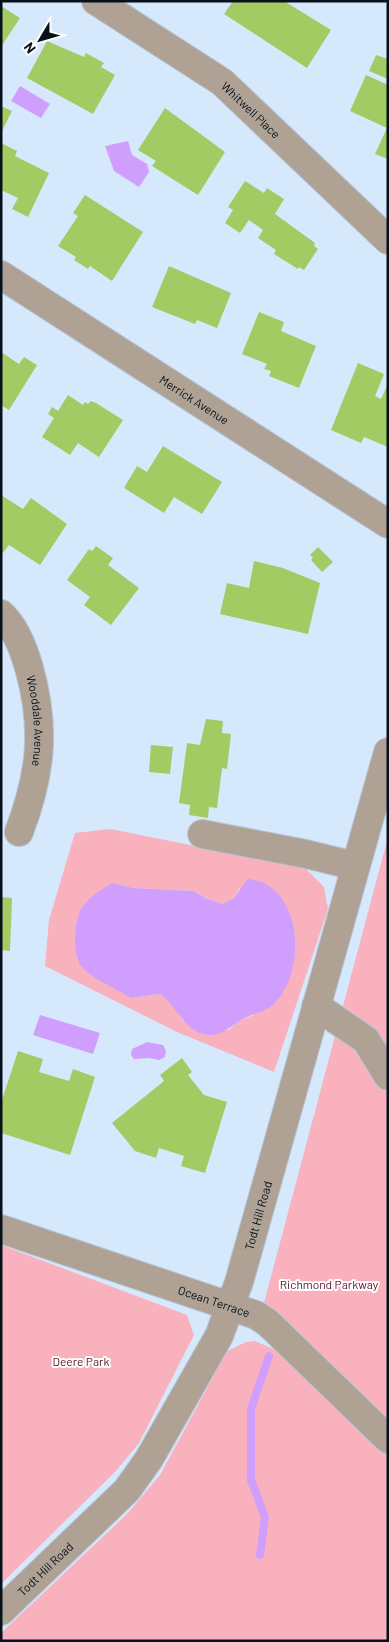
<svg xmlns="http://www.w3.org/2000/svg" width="389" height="1642" font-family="Barlow,sans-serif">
<rect width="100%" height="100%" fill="#d6e9fc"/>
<path fill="#f8b1bd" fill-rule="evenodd" d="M110 829 305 868 324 887 328 909 274 1072 177 1032 45 966 49 920 75 833ZM112 883 134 888 194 891 205 898 222 904 233 899 240 888 254 1015 238 1021 229 1030 183 1021 171 1002 160 994 131 998 114 987Z
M388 837V1422L264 1303Z
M1 1245 187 1315 194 1335 139 1443 115 1472 1 1584Z
M255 1341 285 1354 388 1453V1641H1V1633L128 1513 160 1475 227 1351 246 1342Z"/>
<path fill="#d09ffd" d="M20 86 50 104 41 118 11 101Z
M128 141 132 155 147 164 149 172 139 187 114 171 105 146Z
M248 879C253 880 261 881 266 884 304 907 303 973 275 1003 265 1013 248 1014 238 1022 226 1030 216 1039 200 1033 181 1025 176 1005 160 994L131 998C118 990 91 978 82 967 72 956 74 919 82 907 90 897 101 890 112 883L134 888 194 891 205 898 222 904 233 899Z
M40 1015 100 1033 93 1054 33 1035Z
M147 1042 163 1045 166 1051 165 1057 159 1060 149 1058 134 1059 131 1055 132 1049Z"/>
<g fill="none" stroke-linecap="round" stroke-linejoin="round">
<path stroke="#d09ffd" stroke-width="8" d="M260 1555 265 1517 251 1480V1409L269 1356"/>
</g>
<path fill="#a2cb64" d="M233 1H284L331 30 307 68 224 14Z
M1 6 20 18 1 47Z
M47 41 84 57 86 53 104 63 101 67 115 75 93 114 27 78Z
M376 55 388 59V79L369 71Z
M366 75 388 85V159L375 154 387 128 350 111Z
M1 106 12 111 1 133Z
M165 108 225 152 198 195 152 166 156 161 138 150Z
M1 143 17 151 15 156 49 173 28 217 12 209 18 198 1 190Z
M245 181 264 193 267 188 284 199 275 214 315 243 314 246 318 249 304 270 299 267 298 269 274 254 276 250 258 238 263 230 249 220 240 233 225 223 233 210 228 207Z
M85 195 143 232 112 281 90 266 88 269 74 260 76 257 58 246 78 216 73 213Z
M169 266 231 293 217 328 197 320 195 324 152 307Z
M259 312 284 322 281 331 316 346 299 388 269 376 271 371 264 369 267 364 242 354Z
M1 352 19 364 24 357 37 365 9 410 1 405Z
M358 363 384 374 375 396 381 399 388 384V447L364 437 361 443 331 430Z
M68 395 83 405 85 402 88 404 91 401 96 403 123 420 99 457 78 443 70 455 42 437 54 418 48 414 52 407 58 411Z
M163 446 222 482 202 514 174 497 164 513 124 488 137 466 147 472Z
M1 495 23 509 31 498 67 524 40 565 9 545 3 553 1 552Z
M96 546 113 558 108 565 139 588 111 625 84 605 90 597 67 580 89 549 92 551Z
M318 547 333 562 322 572 311 560 313 558 310 555Z
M254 561 283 568 320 583 308 634 220 614 227 583 249 588Z
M206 719 223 721 222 733 231 734 227 769 222 768 217 808 209 807 208 818 189 815 190 805 179 803 187 743 200 745Z
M151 745 173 747 170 774 149 772Z
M1 897 12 898 10 951 1 950Z
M18 1051 43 1059 39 1072 69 1081 73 1069 95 1077 70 1155 1 1133V1103Z
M182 1058 192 1072 188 1075 204 1095 227 1102 205 1173 181 1166 184 1156 159 1148 156 1158 135 1151 112 1123 164 1081 160 1075Z"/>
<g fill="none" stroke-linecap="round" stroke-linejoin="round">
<g stroke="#b5c6d8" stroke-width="30">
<g id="minor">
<path id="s1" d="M96 1 222 82 388 240"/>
<path id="s2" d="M1 275 388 524"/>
<path id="s3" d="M1 614C15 627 24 650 29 668 46 728 41 774 19 832"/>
<path d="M202 834 306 854 355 866"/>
<path d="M316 1006 366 1040 388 1076"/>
<path id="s4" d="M1 1229 256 1315 268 1323 388 1439"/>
<path id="s5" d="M1 1611 127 1490 149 1459 219 1336 239 1282 388 752"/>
</g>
</g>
<use href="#minor" stroke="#afa295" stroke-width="28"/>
</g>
<g text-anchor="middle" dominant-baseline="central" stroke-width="4" stroke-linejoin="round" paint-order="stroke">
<g font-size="12" fill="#06111b" stroke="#fff">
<text stroke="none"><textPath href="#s1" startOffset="190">Whitwell Place</textPath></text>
<text stroke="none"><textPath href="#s2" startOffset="230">Merrick Avenue</textPath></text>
<text stroke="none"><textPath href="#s3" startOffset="115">Wooddale Avenue</textPath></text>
<text stroke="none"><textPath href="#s5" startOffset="481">Todt Hill Road</textPath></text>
<text stroke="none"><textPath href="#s4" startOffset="225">Ocean Terrace</textPath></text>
<text stroke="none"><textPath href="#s5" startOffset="61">Todt Hill Road</textPath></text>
</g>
<g font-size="12" fill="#591328" stroke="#fff">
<text x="329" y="1284">Richmond Parkway</text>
<text x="81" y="1361">Deere Park</text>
</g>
</g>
<rect width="389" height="1642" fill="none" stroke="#06111b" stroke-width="5"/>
<g transform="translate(40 40) rotate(232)" stroke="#ffffff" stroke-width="4" paint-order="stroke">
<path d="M0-4L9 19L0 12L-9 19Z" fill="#06111b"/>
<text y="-8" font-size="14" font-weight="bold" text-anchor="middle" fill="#06111b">N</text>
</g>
</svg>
